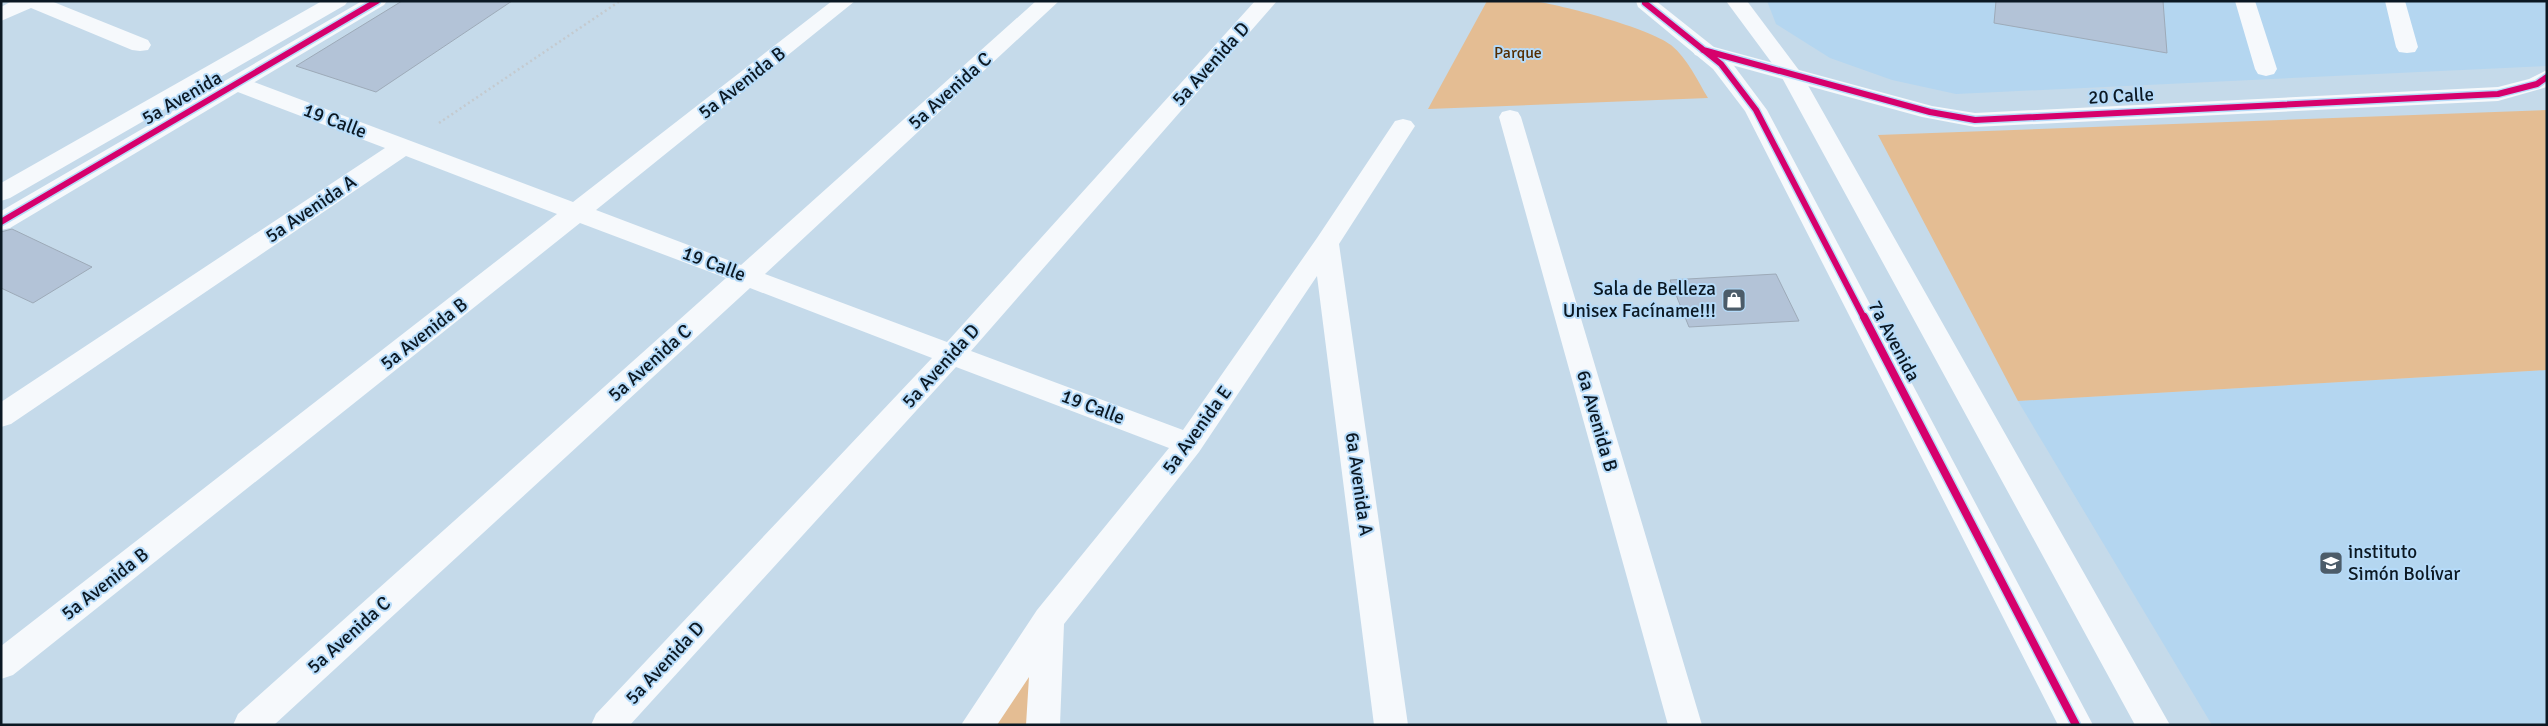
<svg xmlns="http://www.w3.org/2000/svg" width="2548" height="726" font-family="Signika,sans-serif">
<rect width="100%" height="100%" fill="#c5daea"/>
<path fill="#b4d6f0" d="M1767 1H2547V66L1956 94 1892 80 1830 58 1776 24Z
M2547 370V725H2212L2018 401Z"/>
<path fill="#e4bd93" d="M1487 1C1502 1 1518 0 1533 1 1562 5 1649 28 1671 45 1688 59 1697 80 1708 98L1428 109Z
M2547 110V370L2018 401 1878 135Z
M1044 633 1040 725H983Z"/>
<path fill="#b3c3d7" stroke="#9daab8" d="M402 1H512L376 92 296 66Z
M1996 1H2163L2167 53 1994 23Z
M12 229 92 267 33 303 1 288V232Z
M1776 274 1799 321 1689 327 1670 280Z"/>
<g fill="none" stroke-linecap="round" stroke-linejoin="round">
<path stroke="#c4cacf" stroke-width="2.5" stroke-dasharray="2 3" stroke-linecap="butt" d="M439 123 620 1"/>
<path fill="#f6f9fc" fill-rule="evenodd" d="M12 1H51L148 40 151 45 148 50 140 51 132 50 31 8 1 21V7Z
M832 1H855L596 210 741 265 1036 1H1059L765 274 947 342 1255 1H1277L971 351 1183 430 1317 238 1395 121 1403 119 1411 121 1415 126 1339 244 1408 725H1374L1317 276 1199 452 1064 624 1060 725H1026L1029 677 997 725H961L1037 610 1169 448 956 367 630 725H591L596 714 932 358 750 288 274 725H233L238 714 726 278 580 223 13 675 1 679V646L557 214 406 156 11 424 1 427V402L385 148 230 89 227 84 230 79 238 77 246 79 573 202Z
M2235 1H2255L2277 69 2274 74 2266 76 2258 74 2255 69Z
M2385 1H2405L2418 47 2415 52 2407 53 2399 52 2396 47Z
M1510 110 1518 112 1521 117 1702 725H1668L1499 117 1502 112Z"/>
<path fill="#f6f9fc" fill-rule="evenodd" d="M1703 44 1932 106 1975 113 2498 87 2529 79 2547 70V87L2498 101 1975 127 1922 117 1695 55 1692 50 1695 45Z"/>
<path fill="#f6f9fc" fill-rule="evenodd" d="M322 1H348L345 5 10 198 1 201V183Z
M362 1H387L384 5 10 228 1 230V211Z
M1636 1H1656L1729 59 1767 110 2093 725H2058L1745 111 1713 69 1638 7Z
M1726 1H1747L1801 73 2170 725H2135L1780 74Z"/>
<g stroke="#b6dbf9" stroke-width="9">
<path id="cycleway-far1" d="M1645 3 1721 64 1756 110 1864 318
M1703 50 1930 112 1975 120 2498 94 2537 84 2547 77
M1 222 377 1"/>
</g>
<g stroke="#b6dbf9" stroke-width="11">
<path id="cycleway" d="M1864 317 2076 725"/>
</g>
<use href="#cycleway-far1" stroke="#d6006c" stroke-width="6"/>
<use href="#cycleway" stroke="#d6006c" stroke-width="8"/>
</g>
<defs>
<g id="shop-square" transform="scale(1.25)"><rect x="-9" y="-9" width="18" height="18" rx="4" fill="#4c5c69" stroke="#b6dbf9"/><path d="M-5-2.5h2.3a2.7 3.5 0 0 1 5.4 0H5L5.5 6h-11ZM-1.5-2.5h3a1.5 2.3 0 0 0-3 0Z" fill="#fff"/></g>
<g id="school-square" transform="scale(1.25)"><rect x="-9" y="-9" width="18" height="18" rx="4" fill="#4c5c69" stroke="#b6dbf9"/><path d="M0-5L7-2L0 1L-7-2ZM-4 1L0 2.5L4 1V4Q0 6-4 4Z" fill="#fff"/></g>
</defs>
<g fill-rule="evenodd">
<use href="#shop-square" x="1734" y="300"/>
<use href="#school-square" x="2331" y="563"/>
</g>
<g text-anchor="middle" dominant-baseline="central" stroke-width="4" stroke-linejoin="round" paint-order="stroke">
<g font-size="16" fill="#542d00" stroke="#b6dbf9">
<text x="1518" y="53">Parque</text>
</g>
<g font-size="19" fill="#0b1823" stroke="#b6dbf9">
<text transform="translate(1211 64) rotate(-48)">5a Avenida D</text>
<text transform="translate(742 83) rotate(-38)">5a Avenida B</text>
<text transform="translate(950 91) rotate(-42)">5a Avenida C</text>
<text transform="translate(2121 96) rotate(-3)">20 Calle</text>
<text transform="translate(182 98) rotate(-30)">5a Avenida</text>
<text transform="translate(335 121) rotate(21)">19 Calle</text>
<text transform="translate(311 209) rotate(-34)">5a Avenida A</text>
<text transform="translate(714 264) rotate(21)">19 Calle</text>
<text transform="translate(424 334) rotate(-38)">5a Avenida B</text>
<text transform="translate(1894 341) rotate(62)">7a Avenida</text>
<text transform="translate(650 363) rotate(-42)">5a Avenida C</text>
<text transform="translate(941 366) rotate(-48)">5a Avenida D</text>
<text transform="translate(1093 407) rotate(21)">19 Calle</text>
<text transform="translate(1597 421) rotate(74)">6a Avenida B</text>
<text transform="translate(1197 430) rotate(-54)">5a Avenida E</text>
<text transform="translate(1359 484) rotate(82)">6a Avenida A</text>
<text transform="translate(105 584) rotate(-38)">5a Avenida B</text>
<text transform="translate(349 635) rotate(-42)">5a Avenida C</text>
<text transform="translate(665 663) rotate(-47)">5a Avenida D</text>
</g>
<g font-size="19" fill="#0b1823" stroke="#b6dbf9" text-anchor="end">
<text x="1716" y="289">Sala de Belleza<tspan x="1716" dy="22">Unisex Facíname!!!</tspan></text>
<text x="2348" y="552" text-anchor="start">instituto<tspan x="2348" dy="22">Simón Bolívar</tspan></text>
</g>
</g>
<rect width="2548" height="726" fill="none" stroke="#0b1823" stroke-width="5"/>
</svg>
